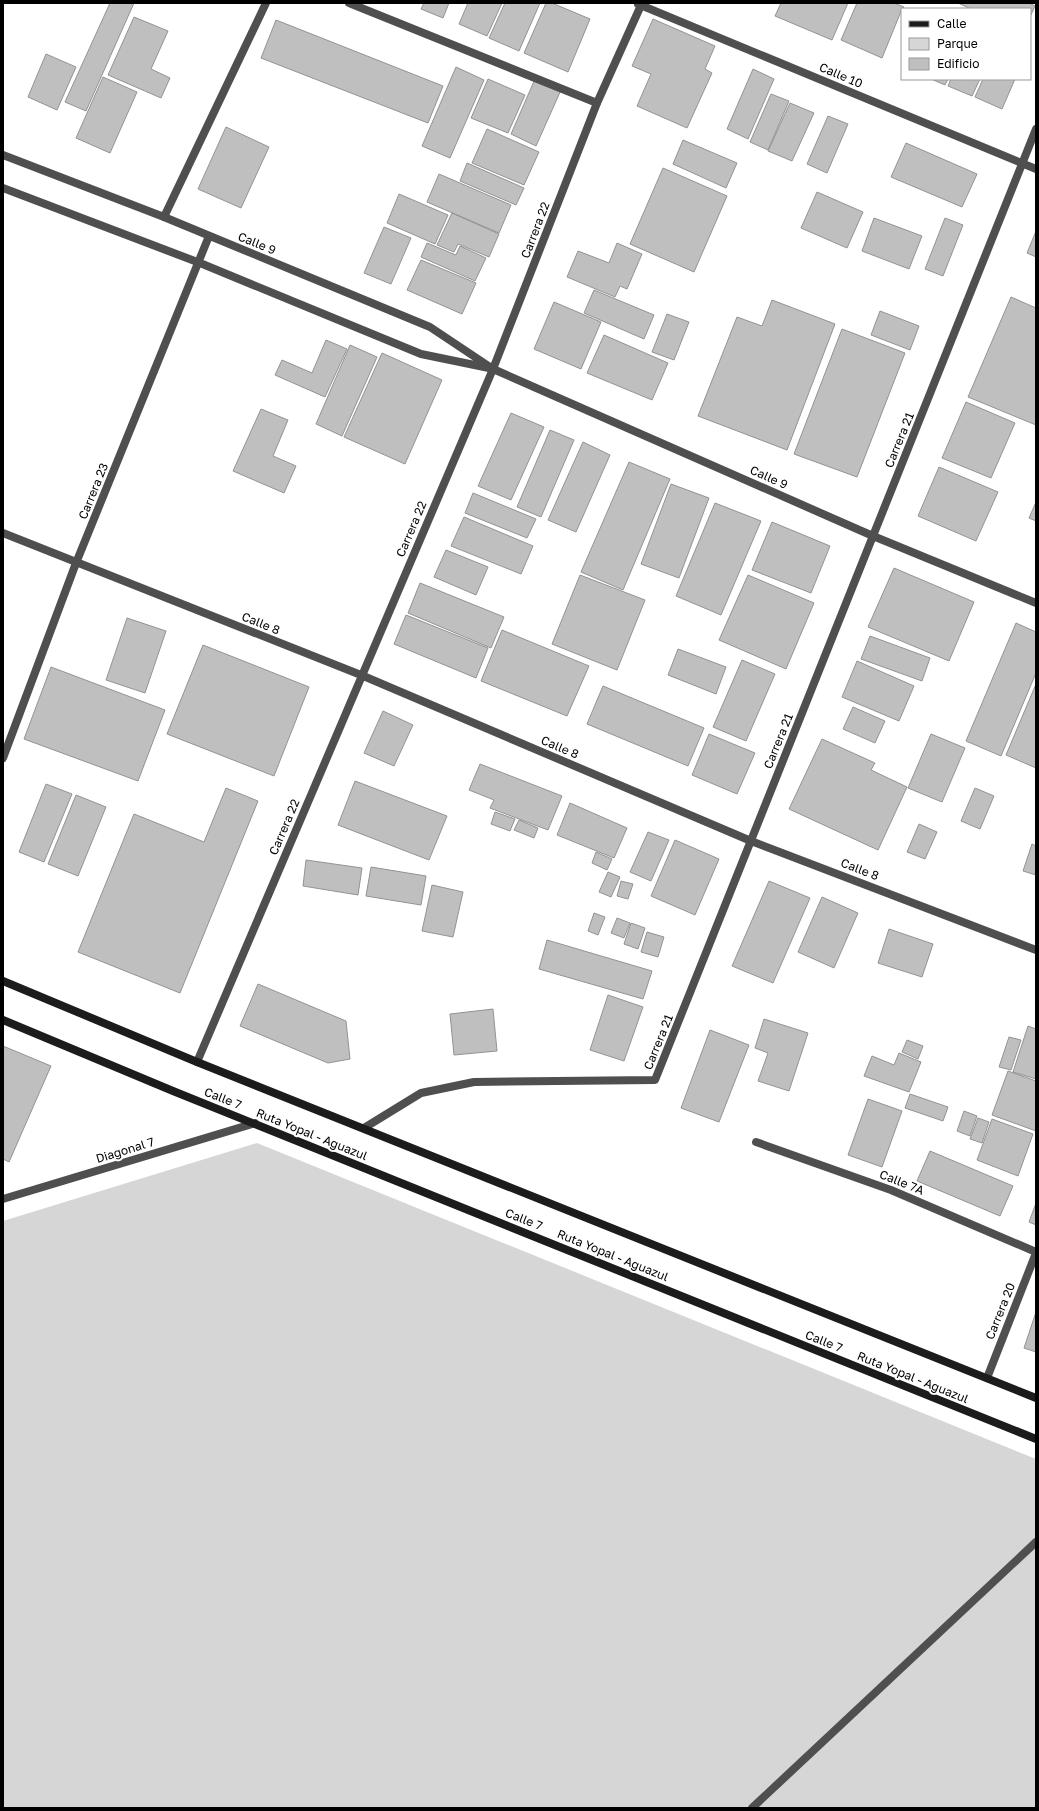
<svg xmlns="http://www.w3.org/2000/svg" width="1039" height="1811" font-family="'Golos Text',sans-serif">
<rect width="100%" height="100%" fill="#fff"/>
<path fill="#d6d6d6" d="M257 1143 1036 1459V1808H3V1221Z"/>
<path fill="#bfbfbf" stroke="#939393" d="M110 3H134L86 111 65 102Z
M424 3H449L443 18 421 9Z
M468 3H502L487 36 459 24Z
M505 3H540L519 51 489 38Z
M546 3H552L590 19 568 72 524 53Z
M781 3H848L832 40 775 16Z
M857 3H894L904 7 902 9 882 58 841 40Z
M958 3H1029L1035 6 1030 17V9H971Z
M134 17 168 31 151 69 170 78 161 98 108 75Z
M653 19 715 46 705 69 712 73 687 128 637 106 651 74 632 66Z
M276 20 443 86 428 123 261 58Z
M46 54 76 67 57 110 28 97Z
M456 67 484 80 450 158 422 146Z
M753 69 774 79 748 139 727 129Z
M103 77 137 92 110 153 76 138Z
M488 79 525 95 508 133 471 118Z
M535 79 561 90 536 146 511 134Z
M931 79H948L945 85Z
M951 79H980L972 96 948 86Z
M983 79H1015L1002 109 975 97Z
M771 94 789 101 768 150 750 142Z
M790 103 814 113 792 161 768 151Z
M828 116 848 124 827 173 807 164Z
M226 127 269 147 241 208 198 189Z
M487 129 539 152 524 185 472 163Z
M683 140 737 163 726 188 673 164Z
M906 143 977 174 962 207 891 177Z
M467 163 524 188 516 205 460 181Z
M663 168 727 196 694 272 630 244Z
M439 174 511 205 499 233 427 202Z
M817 192 863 212 847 248 801 228Z
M399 194 448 215 435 244 387 223Z
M452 213 499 234 489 257 458 244 454 252 437 245Z
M874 218 922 236 909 269 862 251Z
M945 218 963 225 943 276 925 269Z
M384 227 411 238 391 284 364 273Z
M1036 231V257L1027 253Z
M427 243 456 255 460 246 486 258 475 281 421 257Z
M617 243 642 254 627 289 620 286 615 297 567 277 578 251 609 263Z
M421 260 476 283 462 314 407 290Z
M594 290 654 315 644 339 584 313Z
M1011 297 1036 308V425L968 397Z
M772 300 835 324 787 450 698 416 737 317 762 326Z
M554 302 601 322 581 369 534 349Z
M880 311 919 326 910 350 871 335Z
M667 314 689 322 674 360 652 352Z
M842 329 905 353 857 477 794 454Z
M604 335 668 363 652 400 587 373Z
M326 340 347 349 325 397 275 375 282 360 312 373Z
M350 345 377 357 342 436 316 424Z
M382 353 442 380 405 464 344 437Z
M966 402 1015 423 991 478 942 458Z
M261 409 288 420 273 456 296 466 284 493 233 471Z
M511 413 544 427 511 500 478 486Z
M550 430 574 440 541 517 517 507Z
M583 442 610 455 576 532 548 520Z
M629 462 670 479 623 590 581 572Z
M939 467 998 492 976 541 918 516Z
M671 484 709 498 679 578 641 564Z
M473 493 536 519 527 538 465 513Z
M1036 502V521L1029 518Z
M715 503 761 521 721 615 676 596Z
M464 517 533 546 521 574 451 546Z
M772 522 830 546 811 593 752 570Z
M446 550 488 567 476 595 434 577Z
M894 568 974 602 949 661 868 627Z
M580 575 645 600 617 670 552 644Z
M748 575 814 603 786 669 719 640Z
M420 583 504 617 491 648 408 613Z
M406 615 488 648 476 678 394 644Z
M127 618 166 631 145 693 106 680Z
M1016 623 1036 632V673L1001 756 966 741Z
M502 630 589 666 567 716 481 681Z
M870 636 930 658 922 681 861 659Z
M203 645 309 687 274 776 167 734Z
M678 649 726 667 716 694 668 675Z
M742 660 775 674 746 741 713 727Z
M857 661 914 686 899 721 842 697Z
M51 667 165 710 138 781 24 739Z
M1036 684V768L1006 755Z
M603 686 704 728 688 766 587 724Z
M853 707 885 721 875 743 843 729Z
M383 711 413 725 394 766 364 753Z
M709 734 755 753 737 794 692 775Z
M931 734 965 748 942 802 908 788Z
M822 739 875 763 871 770 907 787 878 850 789 809Z
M480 764 562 796 548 830 490 808 494 800 469 790Z
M355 781 447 816 429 860 338 825Z
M46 784 72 794 44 862 19 852Z
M226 788 258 801 180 993 78 952 134 814 204 842Z
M975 788 994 796 980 829 961 821Z
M76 795 106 807 78 876 48 864Z
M570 803 627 828 614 858 557 835Z
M495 812 515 819 510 831 491 824Z
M519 820 538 828 534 838 514 830Z
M919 824 937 832 925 859 907 852Z
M648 832 669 840 651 881 630 872Z
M675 840 719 859 695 915 651 896Z
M1032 844 1036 846V875L1023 871Z
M596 852 612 859 607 870 592 863Z
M306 860 362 868 358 895 303 886Z
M371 867 426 876 421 905 366 896Z
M608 872 620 877 611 897 599 892Z
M621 881 633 884 628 899 617 896Z
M769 881 810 898 773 983 732 966Z
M432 885 463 892 453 937 422 931Z
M822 897 858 913 834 968 798 952Z
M594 913 605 917 598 935 588 931Z
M617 918 630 923 624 938 611 933Z
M631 923 645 928 638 949 624 944Z
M889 929 933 944 922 977 878 963Z
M647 932 664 937 658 957 641 952Z
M547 940 652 971 643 999 539 969Z
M258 984 346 1021 350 1059 328 1063 240 1026Z
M608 995 643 1007 624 1061 590 1050Z
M493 1009 497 1051 454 1055 450 1014Z
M764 1019 808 1033 789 1091 758 1081 768 1053 755 1048Z
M1028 1026 1036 1029V1079L1013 1072Z
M710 1030 749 1045 719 1122 681 1108Z
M1009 1037 1021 1040 1011 1070 999 1067Z
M907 1040 923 1046 918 1059 902 1052Z
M3 1046 51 1066 9 1162 3 1159Z
M899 1053 921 1062 909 1092 864 1076 872 1056 894 1065Z
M1008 1071 1036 1081V1131L992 1115Z
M910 1094 948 1107 943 1121 905 1108Z
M868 1099 902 1111 882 1167 848 1155Z
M964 1111 977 1116 970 1136 957 1131Z
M978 1118 989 1122 982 1143 970 1139Z
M992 1119 1033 1134 1018 1176 977 1160Z
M930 1151 1013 1186 1000 1216 917 1181Z
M1036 1203V1225L1029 1222Z
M1036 1312V1352L1024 1348Z"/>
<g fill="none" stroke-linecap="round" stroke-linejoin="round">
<path stroke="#4f4f4f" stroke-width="8" d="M349 3 597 103
M164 217 266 3
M3 1199 255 1123
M752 1808 1036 1542"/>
<path stroke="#4f4f4f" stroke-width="8" d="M638 4 1036 169
M3 155 164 217 430 327 493 369 873 536 1036 603
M3 188 200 263 421 354 489 368
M3 533 361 675 751 841 1036 950
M3 758 76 563 209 236
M197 1062 493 369 597 103 642 3
M364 1128 421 1093 474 1082 655 1080 1036 129
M756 1142 891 1190 1036 1252
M987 1378 1036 1253"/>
<path stroke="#1c1c1c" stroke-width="8" d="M3 981 197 1062 1036 1398
M3 1020 173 1091 1036 1439"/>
</g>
<g text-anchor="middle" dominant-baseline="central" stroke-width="4" stroke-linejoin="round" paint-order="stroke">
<g font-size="12" fill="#000" stroke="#fff">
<text transform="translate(841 75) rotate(23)">Calle 10</text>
<text transform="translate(535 230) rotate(-69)">Carrera 22</text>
<text transform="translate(257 243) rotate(22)">Calle 9</text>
<text transform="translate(899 440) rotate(-68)">Carrera 21</text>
<text transform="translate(769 477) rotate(24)">Calle 9</text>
<text transform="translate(93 491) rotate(-68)">Carrera 23</text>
<text transform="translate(411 529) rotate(-67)">Carrera 22</text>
<text transform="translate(261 623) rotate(22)">Calle 8</text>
<text transform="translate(778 741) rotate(-68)">Carrera 21</text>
<text transform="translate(560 747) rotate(23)">Calle 8</text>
<text transform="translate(284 827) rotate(-67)">Carrera 22</text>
<text transform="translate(860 869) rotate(21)">Calle 8</text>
<text transform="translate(658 1042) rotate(-68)">Carrera 21</text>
<text transform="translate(223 1098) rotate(22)">Calle 7</text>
<text transform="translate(312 1134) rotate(22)">Ruta Yopal - Aguazul</text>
<text transform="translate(125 1150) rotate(-17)">Diagonal 7</text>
<text transform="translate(902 1182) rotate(22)">Calle 7A</text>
<text transform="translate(524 1219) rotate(22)">Calle 7</text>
<text transform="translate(613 1255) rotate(22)">Ruta Yopal - Aguazul</text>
<text transform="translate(1000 1311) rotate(-68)">Carrera 20</text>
<text transform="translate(824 1341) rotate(22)">Calle 7</text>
<text transform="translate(913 1377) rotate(22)">Ruta Yopal - Aguazul</text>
</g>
</g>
<rect width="1039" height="1811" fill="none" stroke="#000000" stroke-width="8"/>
<rect x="901" y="8" width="130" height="72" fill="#ffffff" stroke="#999999"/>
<rect x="909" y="21" width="20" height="6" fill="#1c1c1c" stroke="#999999"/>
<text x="937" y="28" font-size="12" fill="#000000">Calle</text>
<rect x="909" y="38" width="20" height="12" fill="#d6d6d6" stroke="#999999"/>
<text x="937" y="48" font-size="12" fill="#000000">Parque</text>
<rect x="909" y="58" width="20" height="12" fill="#bfbfbf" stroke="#999999"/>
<text x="937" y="68" font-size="12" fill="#000000">Edificio</text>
</svg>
